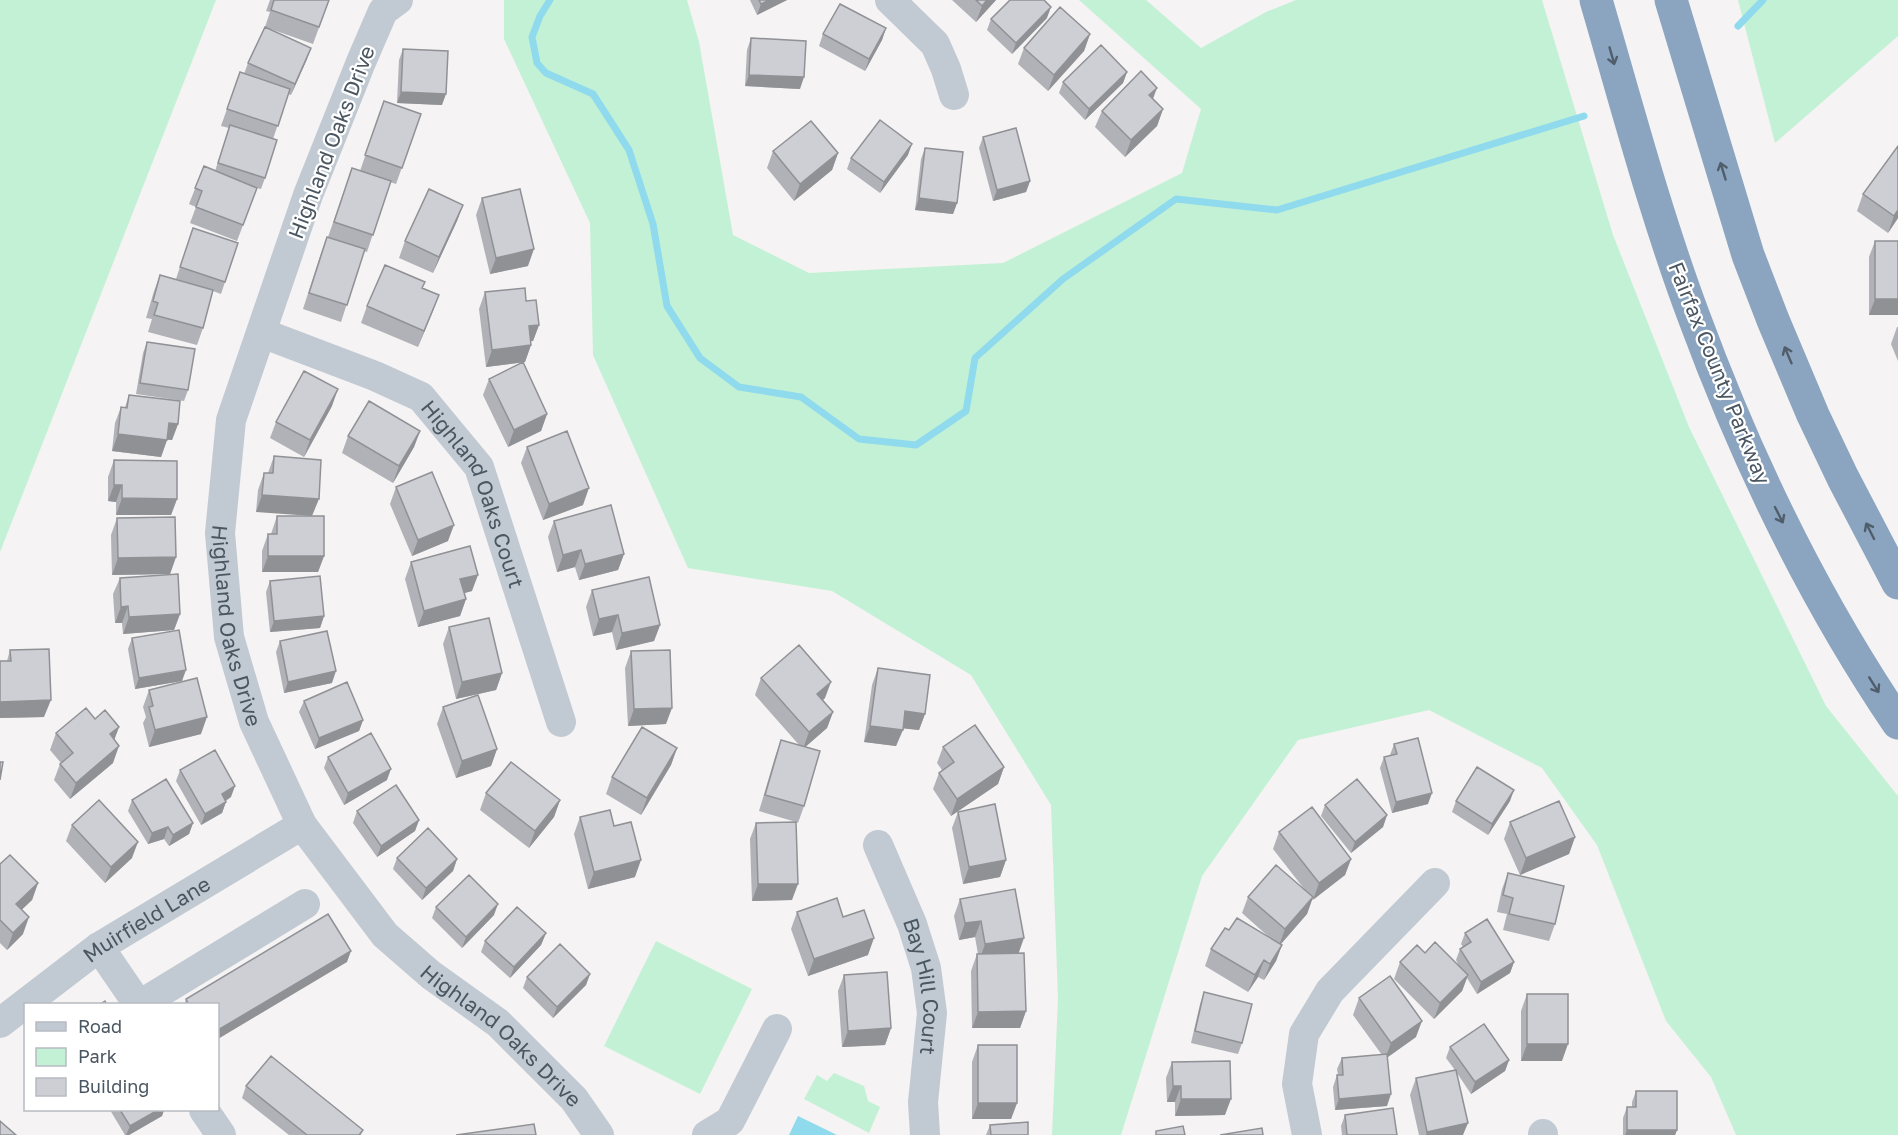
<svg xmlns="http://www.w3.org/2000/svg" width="1898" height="1135" font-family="'Golos Text',sans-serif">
<rect width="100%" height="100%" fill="#f5f3f3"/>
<path fill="#c3f1d5" d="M0 0H216L0 552Z
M504 0H687L699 42 733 235 809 273 1003 263 1182 173 1201 109 1079 0H1146L1201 48 1266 12 1296 0H1542L1613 235 1689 427 1826 706 1898 796V1135H1736L1711 1077 1666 1021 1597 845 1542 768 1429 710 1298 740 1202 876 1121 1135H1052L1058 999 1051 805 971 675 832 591 688 568 593 355 590 223 504 39Z
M1738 0H1898V36L1775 143Z
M656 941 752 989 700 1094 604 1046Z
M834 1073 864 1086 868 1101 880 1107 869 1133 804 1099 817 1075 827 1081Z"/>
<path fill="#90daee" d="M798 1116 837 1135H789Z"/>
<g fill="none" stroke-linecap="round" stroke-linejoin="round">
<path stroke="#90daee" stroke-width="7" d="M550 0 540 16 532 37 537 63 546 73 593 94 629 150 653 224 667 306 700 358 739 387 801 397 859 439 916 445 966 411 975 358 1063 279 1176 199 1277 210 1584 116
M1738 26 1763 0"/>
<g stroke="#c1cad2" stroke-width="30">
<path id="s1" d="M398 0 383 11 361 62 308 195 231 420 220 533 229 637 254 722 302 825 385 935 431 975 498 1023 574 1099 599 1135"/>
<path d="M890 0 935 44 946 69 954 95"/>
<path id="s2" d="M262 333 375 376 421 397 479 467 561 722"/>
<path id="s3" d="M878 845 912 924 926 968 932 1013 923 1102 925 1135"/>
<path d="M99 947 138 1004"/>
<path d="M141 1004 305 904"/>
<path id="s4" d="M0 1023 99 947 302 825"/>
<path d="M204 1110 221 1135"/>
<path d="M707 1135 730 1121 777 1029"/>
<path d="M1307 1135 1297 1084 1304 1034 1330 991 1435 883"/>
<path d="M1543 1135V1134"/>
</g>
<path stroke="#8ba5c1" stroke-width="33" d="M1596 0C1627 106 1655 213 1694 317 1746 458 1814 599 1898 723
M1671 0 1748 255 1773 320 1813 415 1843 478 1898 583"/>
</g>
<path fill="#b0b2b7" d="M270 0H329L313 44 265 27 270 12 266 11Z
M750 0H787L757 15Z
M952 0H996L976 22Z
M1047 18 1012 54 987 30 991 19Z
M886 28 882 40 865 71 819 46 823 34Z
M1090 34 1084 51 1048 91 1018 64 1024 48Z
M751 38 800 89 745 86 747 50Z
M403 49 442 105 397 103 399 60Z
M307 59 291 95 288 94 273 139 265 178 261 189 257 188 237 241 190 223 196 207 189 204 204 166 215 171 229 128 221 126 240 72 244 74 248 63Z
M1127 72 1123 83 1085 120 1059 93 1063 82Z
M1153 99 1163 109 1157 126 1125 157 1095 127 1102 111Z
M384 101 421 114 396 184 390 182 367 252 364 251 341 322 303 309 321 253 327 237H328L352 168 360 171Z
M983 137 1030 181 1026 192 993 201 979 148Z
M925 148 957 203 953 214 915 210 921 159Z
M773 151 838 153 832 170 794 201 767 168Z
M908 155 880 193 847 169 851 158Z
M1863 194 1898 218 1888 233 1857 211Z
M482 198 528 266 490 274 476 215Z
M463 205 457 221 433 273 399 258 405 241Z
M193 228 238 243 221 294 213 291 203 328 197 345 148 332 152 319 146 318 154 291 160 275 190 283 176 279Z
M1875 241 1898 315H1869V257Z
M485 292 526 301 539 325 533 341H531V345L525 362 486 367 479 309Z
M439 295 418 347 361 323 367 306Z
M1897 327H1898V361L1891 344Z
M147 342 188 390 184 401 136 394 143 353Z
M489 379 547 414 541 431 508 447 483 395Z
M129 395 178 424 172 440H167L161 457 112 451 115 423 121 407H125Z
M332 406 304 457 270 438 276 422Z
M420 431 414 447 393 483 342 453 348 436Z
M527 447 583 505 543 520 521 463Z
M274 456 321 460 256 512 258 490 264 473H268Z
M114 460 177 499 171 515H116V502L108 501V477Z
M396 487 448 541 412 556 390 504Z
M277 516 324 556 318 572H262V551L268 534H271Z
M117 518 176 557 170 574 112 575 111 535Z
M554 521 624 554 618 570 579 580 575 567 557 572 548 537Z
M411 562 472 591 464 593 466 599 460 616 418 627 405 579Z
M120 578 180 614 174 630 123 634 122 623H115L113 594Z
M270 581 324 616 320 628 270 632 266 592Z
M592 590 660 625 654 641 616 650 612 632 593 636 586 607Z
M449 627 502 673 496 690 456 699 443 644Z
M132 638 182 681 135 689 128 649Z
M280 641 332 683 284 693 276 652Z
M10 650 44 717 0 718V661H7Z
M631 651 666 724 628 726 625 668Z
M878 668 925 714 919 730 903 728 896 746 864 742 872 685Z
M761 678 825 698 823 700 833 712 827 728 805 747 804 806 798 823 796 822 792 900 752 901 750 839 756 823 796 822 759 811 775 757 781 740 800 746 755 695Z
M149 690 201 734 149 747 143 723 146 717 143 707Z
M304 701 363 720 359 731 315 749 299 712Z
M443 707 497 749 491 766 456 778 437 724Z
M95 719 119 727 114 740 113 763 70 799 54 780 60 764 61 763 50 750 56 733Z
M1394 744 1428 804 1392 813 1380 768 1384 757 1390 755Z
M943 747 1004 767 998 784 951 816 933 789 939 773 942 770 937 763Z
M677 748 671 765 641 815 606 794 612 777Z
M328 757 387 780 344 805 324 768Z
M180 770 231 797 226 801 222 813 201 825 176 781Z
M486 793 560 800 554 817 529 848 480 810Z
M132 800 193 823 189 834 169 846 164 839 148 844 128 811Z
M1456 801H1510L1488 835 1452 812Z
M1325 805 1387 815 1383 827 1351 853 1321 816Z
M357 811 419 820 415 831 377 857 353 823Z
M958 812 1006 860 1000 877 963 884 952 828Z
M580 817 614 826 635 877 588 889 574 834Z
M1510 822 1575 837 1569 854 1520 875 1504 839Z
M72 825 132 858 105 883 66 841Z
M1279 832 1351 859 1345 875 1312 900 1307 914 1281 944 1282 945 1276 961 1264 980 1258 977 1248 992 1205 966 1211 949 1229 930 1270 938 1242 913 1248 897 1305 890 1273 849Z
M397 858 457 859 453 871 422 900 393 869Z
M0 864 38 883 32 900 21 910 23 934 7 950 0 943Z
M1508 873 1555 924 1549 941 1503 930 1507 914 1497 912 1502 889Z
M960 899 1018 953 1026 1011 1020 1028H972L971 971 977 954H978L975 937 959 940 954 916Z
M436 907 494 915 462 948 432 918Z
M797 912 843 917 868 955 808 976 791 929Z
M546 933 541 945 510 978 481 952 485 941Z
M1465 933 1514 962 1510 973 1477 994 1467 978 1462 991 1434 1019 1394 979 1400 962 1425 953 1459 966 1456 960 1460 949 1463 947 1461 944Z
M347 962 218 1005H184L186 999Z
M590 974 586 985 553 1018 523 988 527 977Z
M844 975 891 1028 885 1045 842 1047 838 991Z
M1204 992 1242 1043 1238 1054 1191 1043 1200 1004Z
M1527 994 1562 1061H1521V1011Z
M1359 998 1416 1037 1388 1057 1387 1106 1335 1110 1333 1087 1337 1075H1338L1337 1069 1342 1058 1382 1055 1353 1015Z
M978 1045 1017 1103 1011 1119H972V1062Z
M1450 1047 1509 1060 1505 1071 1471 1094 1457 1073 1463 1135H1419L1410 1095 1416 1078 1455 1070 1446 1058Z
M1172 1062 1225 1115 1175 1116V1102H1167L1166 1078Z
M246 1086 363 1130 361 1135H289L242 1098Z
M1636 1091 1677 1130 1675 1135H1623V1118L1627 1107H1632V1102Z
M110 1110H164L162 1116 129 1135H125Z
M1345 1115 1397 1135H1342L1341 1126Z
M990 1125 1028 1135H986Z"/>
<path fill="#909195" d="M769 0H787L757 15 761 4Z
M987 0H996L976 22 982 6Z
M1051 7 1047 18 1012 54 1016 43Z
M886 28 882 40 865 71 869 59Z
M1090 34 1084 51 1048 91 1054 75Z
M311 48 307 59 291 95 295 84Z
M1127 72 1123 83 1085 120 1089 109Z
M749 75 804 77 800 89 745 86Z
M1157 88 1151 104 1149 95Z
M401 92 446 94 442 105 397 103Z
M1163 109 1157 126 1125 157 1131 140Z
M912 144 908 155 880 193 884 182Z
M838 153 832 170 794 201 800 184Z
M1030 181 1026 192 993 201 997 190Z
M919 198 957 203 953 214 915 210Z
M463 205 457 221 433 273 439 257Z
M1898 210V218L1888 233 1894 216Z
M534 249 528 266 490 274 496 258Z
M439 295 433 311 418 347 424 331Z
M1875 299H1898V315H1869Z
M539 325 533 341 523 342 529 326Z
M531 345 525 362 486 367 492 350Z
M338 389 332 406 304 457 310 440Z
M547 414 541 431 508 447 514 430Z
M169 423 178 424 172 440 163 439Z
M420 431 414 447 393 483 399 466Z
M118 434 167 440 161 457 112 451Z
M114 485H122L116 502 108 501Z
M589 488 583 505 543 520 549 504Z
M262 495 319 499 312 516 256 512Z
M122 498 177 499 171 515H116Z
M454 525 448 541 412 556 418 540Z
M581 550 575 567 557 572 563 555Z
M624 554 618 570 579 580 585 564Z
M268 556H324L318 572H262Z
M176 557 170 574 112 575 118 558Z
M478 575 472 591 454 596 460 579Z
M466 599 460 616 418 627 424 611Z
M128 606 122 623H115L121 607Z
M180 614 174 630 123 634 129 617Z
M618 615 612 632 593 636 599 619Z
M324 616 320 628 270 632 274 621Z
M660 625 654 641 616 650 622 633Z
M186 670 182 681 135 689 139 678Z
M336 671 332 683 284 693 288 682Z
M502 673 496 690 456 699 462 682Z
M831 682 825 698 811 710 817 694Z
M51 700 44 717 0 718V702Z
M672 708 666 724 628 726 634 709Z
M905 711 925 714 919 730 899 728Z
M833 712 827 728 803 749 809 732Z
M207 717 201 734 149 747 155 730Z
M363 720 359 731 315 749 319 738Z
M870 726 903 730 896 746 864 742Z
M119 727 113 743 110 734Z
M119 746 113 763 70 799 76 783Z
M677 748 671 765 641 815 647 798Z
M497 749 491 766 456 778 462 761Z
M1004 767 998 784 951 816 957 799Z
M391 769 387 780 344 805 348 793Z
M235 786 231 797 218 805 222 794Z
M1514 790 1510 801 1488 835 1492 824Z
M1432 793 1428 804 1392 813 1396 802Z
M560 800 554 817 529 848 535 831Z
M226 802 222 813 201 825 205 814Z
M1387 815 1383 827 1351 853 1355 842Z
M419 820 415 831 377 857 381 846Z
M193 823 189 834 169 846 173 835Z
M168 827 164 839 148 844 152 833Z
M1575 837 1569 854 1520 875 1526 858Z
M138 842 132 858 105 883 111 867Z
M457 859 453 871 422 900 426 888Z
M1351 859 1345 875 1313 900 1319 883Z
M641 860 635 877 588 889 594 872Z
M1006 860 1000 877 963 884 969 867Z
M38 883 32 900 10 921 16 904Z
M758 884H798L792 900 752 901Z
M1313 897 1307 914 1279 946 1285 929Z
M498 904 494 915 462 948 466 937Z
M29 917 23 934 7 950 13 933Z
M981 921 975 937 959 940 965 923Z
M546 933 541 945 510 978 514 967Z
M874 938 868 955 808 976 814 959Z
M1024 938 1018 955 979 961 985 944Z
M1282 945 1276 961 1264 980 1270 964Z
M351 951 347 962 218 1039V1030Z
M1264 960 1258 977 1248 992 1255 975Z
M1514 962 1510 973 1477 994 1481 982Z
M590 974 586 985 553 1018 557 1007Z
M1468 975 1462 991 1434 1019 1440 1003Z
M1026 1011 1020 1028H972L978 1012Z
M1422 1021 1416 1037 1385 1059 1391 1043Z
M891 1028 885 1045 842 1047 848 1031Z
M1527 1044H1568L1562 1061H1521Z
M1509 1060 1505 1071 1471 1094 1475 1082Z
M1173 1086H1181L1175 1102H1167Z
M1391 1094 1387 1106 1335 1110 1339 1099Z
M1181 1099H1231L1225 1115 1175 1116Z
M978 1103H1017L1011 1119H972Z
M158 1110H164L162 1116 129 1135H126L130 1126Z
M1468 1123 1463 1135H1426L1427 1132Z
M1627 1130H1677L1675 1135H1625Z"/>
<path fill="#cdcfd5" stroke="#909195" stroke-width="1.5" d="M274 0H329L319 27 271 10Z
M759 0H769L761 4Z
M976 0H987L982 6Z
M1010 0H1044L1051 7 1016 43 991 19Z
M840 4 886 28 869 59 823 34Z
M1060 7 1090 34 1054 75 1024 48Z
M265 27 311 48 295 84 248 63Z
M751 38 806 41 804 77 749 75Z
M1101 45 1127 72 1089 109 1063 82Z
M403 49 448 51 446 94 401 92Z
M1141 71 1157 88 1149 95 1163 109 1131 140 1102 111Z
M240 72 290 89 278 126 227 109Z
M384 101 421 114 402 168 365 155Z
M880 120 912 144 884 182 851 158Z
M811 121 838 153 800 184 773 151Z
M230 125 277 140 265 178 218 163Z
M1016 128 1030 181 997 190 983 137Z
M1898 146V210L1894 216 1863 194Z
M925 148 963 152 957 203 919 198Z
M204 166 257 188 243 225 196 207 202 191 195 188Z
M352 168 391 181 373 235 334 222Z
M429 189 463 205 439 257 405 241Z
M520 189 534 249 496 258 482 198Z
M193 228 238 243 225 282 180 267Z
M327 237 365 249 347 305 309 293Z
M1875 241H1898V299H1875Z
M385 265 425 282 422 288 439 295 424 331 367 306Z
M160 275 213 290 203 328 154 315 158 303 153 301Z
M525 288 526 301 536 300 539 325 529 326 531 345 492 350 485 292Z
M147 342 195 349 188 390 140 383Z
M523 362 547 414 514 430 489 379Z
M304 371 338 389 310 440 276 422Z
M129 395 180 401 178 424 169 423 167 440 118 434 121 407 127 408Z
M369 401 420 431 399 466 348 436Z
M567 431 589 488 549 504 527 447Z
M274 456 321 460 319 499 262 495 264 473H273Z
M114 460 177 461V499L122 498V485H114Z
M432 472 454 525 418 540 396 487Z
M611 505 624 554 585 564 581 550 563 555 554 521Z
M277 516H324V556H268V534H277Z
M175 517 176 557 118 558 117 518Z
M470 546 478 575 460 579 466 599 424 611 411 562Z
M178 574 180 614 129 617 128 606 121 607 120 578Z
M320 576 324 616 274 621 270 581Z
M649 577 660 625 622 633 618 615 599 619 592 590Z
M489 618 502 673 462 682 449 627Z
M179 630 186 670 139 678 132 638Z
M327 631 336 671 288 682 280 641Z
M799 645 831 682 817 694 833 712 809 732 761 678Z
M49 649 51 700 0 702V661H11L10 650Z
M670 650 672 708 634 709 631 651Z
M878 668 930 675 925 714 905 711 903 730 870 726Z
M197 678 207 717 155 730 149 707 153 706 149 690Z
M347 682 363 720 319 738 304 701Z
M478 695 497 749 462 761 443 707Z
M86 708 95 719 105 710 119 727 110 734 119 746 76 783 60 764 73 753 56 733Z
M975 725 1004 767 957 799 939 773 954 762 943 747Z
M642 727 677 748 647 798 612 777Z
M371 733 391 769 348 793 328 757Z
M1418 738 1432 793 1396 802 1384 757 1397 754 1394 744Z
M781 740 820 751 804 806 765 795Z
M215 750 235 786 222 794 226 802 205 814 180 770Z
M0 762H3L0 780Z
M511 762 560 800 535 831 486 793Z
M1477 767 1514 790 1492 824 1456 801Z
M166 779 193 823 173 835 168 827 152 833 132 800Z
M1357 779 1387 815 1355 842 1325 805Z
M396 785 419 820 381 846 357 811Z
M99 800 138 842 111 867 72 825Z
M1559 801 1575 837 1526 858 1510 822Z
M995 804 1006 860 969 867 958 812Z
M1312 807 1351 859 1319 883 1279 832Z
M610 810 614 826 631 822 641 860 594 872 580 817Z
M796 822 798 884H758L756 823Z
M428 828 457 859 426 888 397 858Z
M10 855 38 883 16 904 29 917 13 933 0 920V864Z
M1276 865 1313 897 1285 929 1248 897Z
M1508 873 1564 886 1555 924 1509 914 1513 898 1503 895Z
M469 875 498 904 466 937 436 907Z
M1015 889 1024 938 985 944 981 921 965 923 960 899Z
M837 898 843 917 864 910 874 938 814 959 797 912Z
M517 907 546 933 514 967 485 941Z
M328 914 351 951 218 1030V1005H189L186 999Z
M1237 918 1282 945 1270 964 1264 960 1255 975 1211 949 1225 928 1229 930Z
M1487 919 1514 962 1481 982 1460 949 1471 942 1465 933Z
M1435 942 1468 975 1440 1003 1400 962 1417 945 1425 953Z
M560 944 590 974 557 1007 527 977Z
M1024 953 1026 1011 978 1012 977 954Z
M887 972 891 1028 848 1031 844 975Z
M1390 976 1422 1021 1391 1043 1359 998Z
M1204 992 1252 1004 1242 1043 1195 1031Z
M1527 994H1568V1044H1527Z
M105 1001 107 1005H99Z
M1484 1024 1509 1060 1475 1082 1450 1047Z
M978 1045H1017V1103H978Z
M1387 1054 1391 1094 1339 1099 1337 1075H1343L1342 1058Z
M271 1056 363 1130 359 1135H307L246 1086Z
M1230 1061 1231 1099H1181V1086H1173L1172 1062Z
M1456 1070 1468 1123 1427 1132 1416 1078Z
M1636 1091H1677V1130H1627V1107H1636Z
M1393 1108 1397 1135H1347L1345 1115Z
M120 1110H158L130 1126Z
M0 1121 16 1135H0Z
M1028 1122V1135H991L990 1125Z
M534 1124 536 1135H456Z
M1183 1126 1185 1135H1156V1131Z
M1262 1128 1263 1135H1220Z"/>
<defs><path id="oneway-shaft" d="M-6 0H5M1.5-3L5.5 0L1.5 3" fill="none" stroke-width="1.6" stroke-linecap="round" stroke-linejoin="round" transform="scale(1.5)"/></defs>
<g stroke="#505e6b">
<use href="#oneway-shaft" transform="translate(1612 56) rotate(74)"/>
<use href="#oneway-shaft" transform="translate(1723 171) rotate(-107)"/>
<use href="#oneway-shaft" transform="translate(1788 355) rotate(-113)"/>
<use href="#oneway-shaft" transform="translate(1779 515) rotate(63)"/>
<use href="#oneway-shaft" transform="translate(1870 531) rotate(-117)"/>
<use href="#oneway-shaft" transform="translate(1874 685) rotate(58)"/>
</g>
<g text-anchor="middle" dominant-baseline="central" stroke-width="4.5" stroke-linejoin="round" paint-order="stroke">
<g font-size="21" fill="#4a5661" stroke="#fff">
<text transform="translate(331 142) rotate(-69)">Highland Oaks Drive</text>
<text transform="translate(1720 373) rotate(68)">Fairfax County Parkway</text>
<text stroke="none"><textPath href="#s2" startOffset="284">Highland Oaks Court</textPath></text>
<text stroke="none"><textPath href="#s1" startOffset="663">Highland Oaks Drive</textPath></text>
<text stroke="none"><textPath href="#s4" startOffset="180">Muirfield Lane</textPath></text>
<text stroke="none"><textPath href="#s3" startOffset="150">Bay Hill Court</textPath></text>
<text stroke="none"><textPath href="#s1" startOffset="1167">Highland Oaks Drive</textPath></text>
</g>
</g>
<rect x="24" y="1003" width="195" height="108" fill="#ffffff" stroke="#b7bbc0" stroke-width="1.5"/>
<rect x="36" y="1022" width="30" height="9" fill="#c1cad2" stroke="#b7bbc0" stroke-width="1.5"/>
<text x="78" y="1033" font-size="18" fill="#4a5661">Road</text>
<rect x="36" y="1048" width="30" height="18" fill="#c3f1d5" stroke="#b7bbc0" stroke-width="1.5"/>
<text x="78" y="1063" font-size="18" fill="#4a5661">Park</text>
<rect x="36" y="1078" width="30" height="18" fill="#cdcfd5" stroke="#b7bbc0" stroke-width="1.5"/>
<text x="78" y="1093" font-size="18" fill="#4a5661">Building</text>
</svg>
